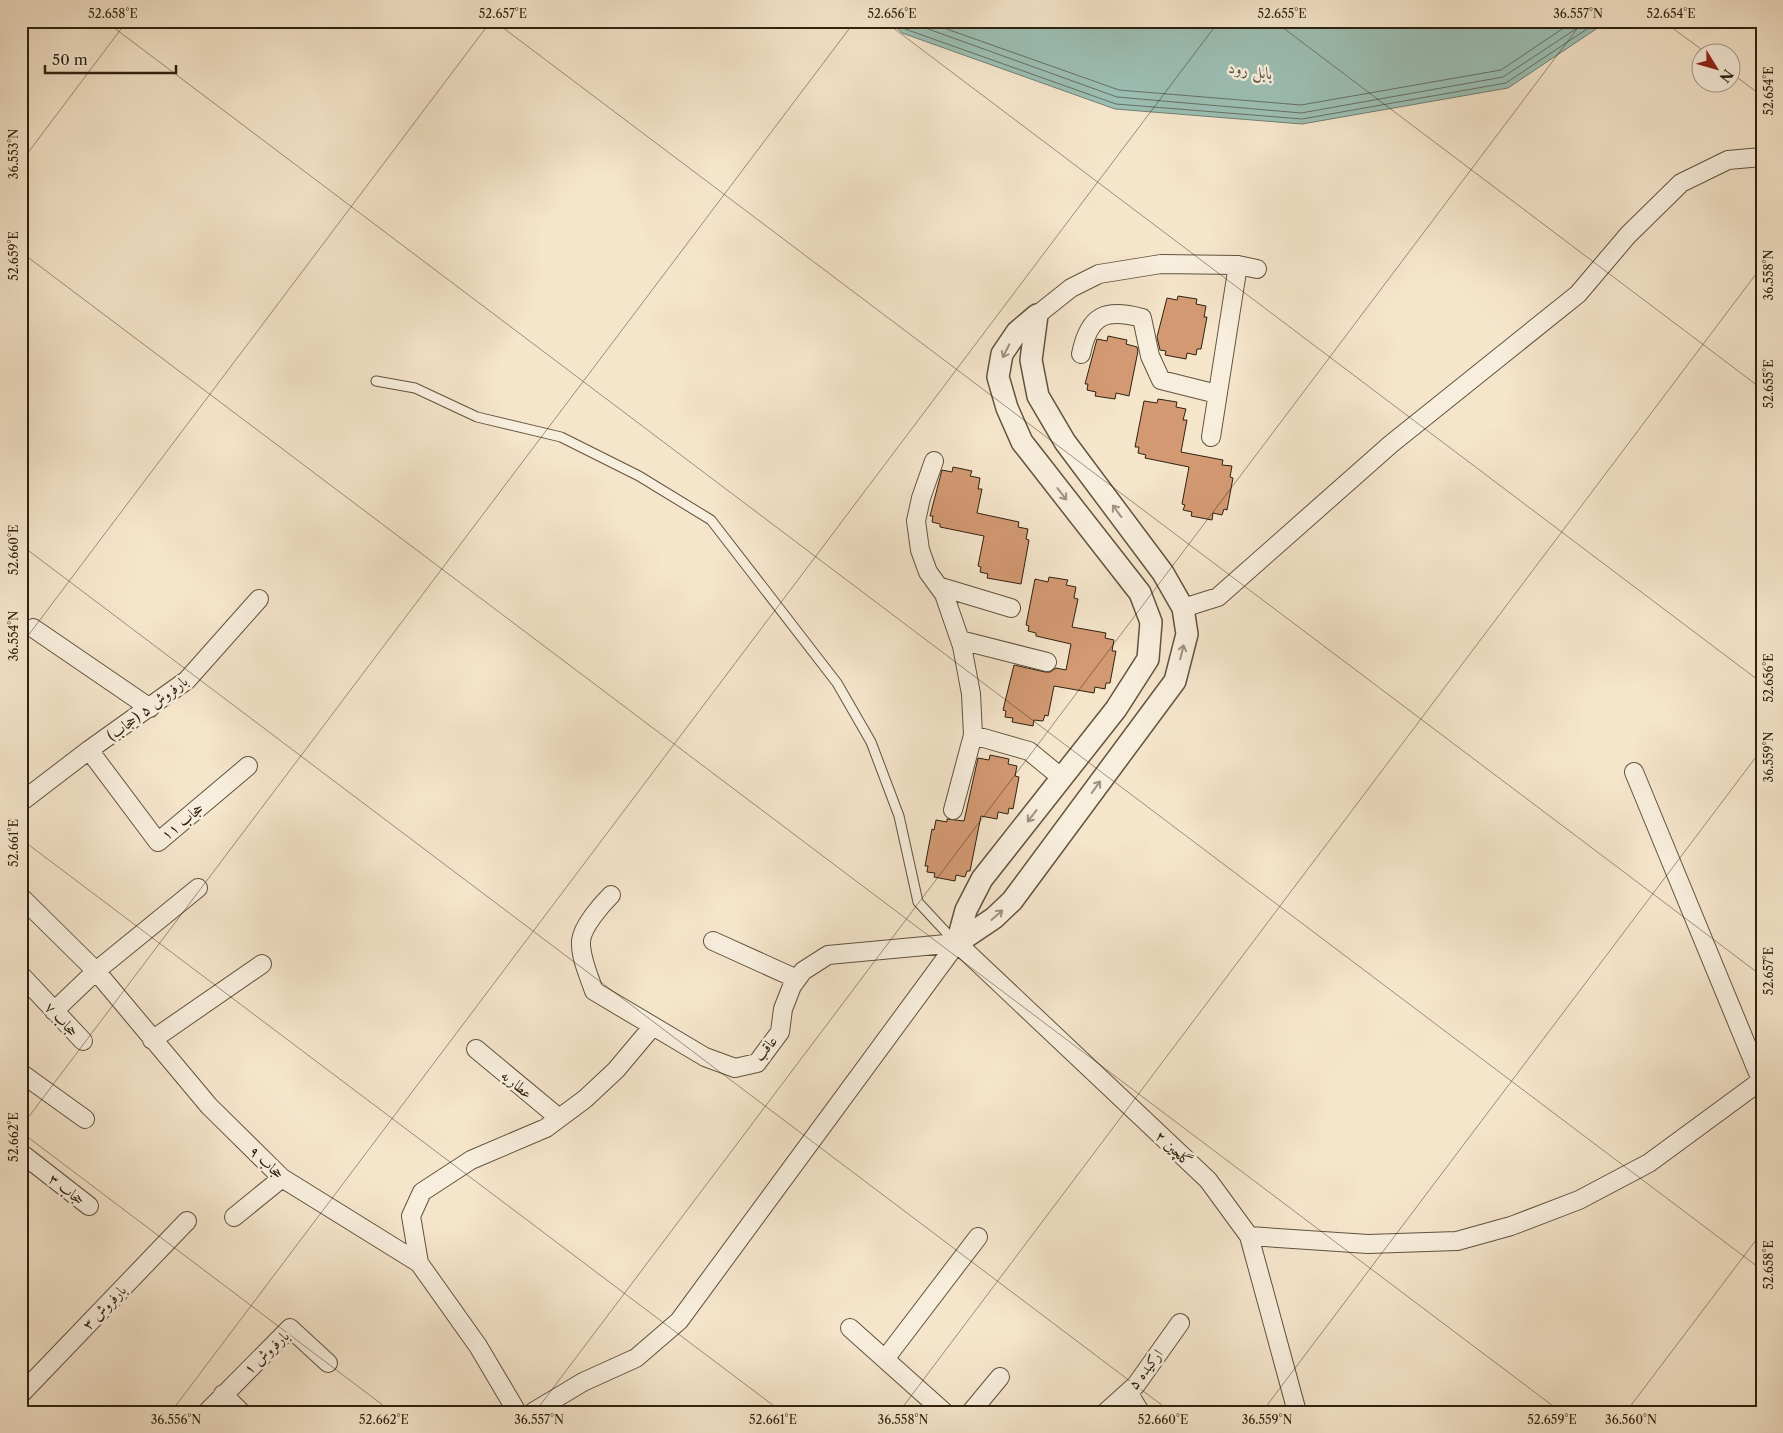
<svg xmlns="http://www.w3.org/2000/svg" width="1783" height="1433" font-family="'Libre Caslon Text',Amiri,serif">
<rect width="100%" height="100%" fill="#f5e5cb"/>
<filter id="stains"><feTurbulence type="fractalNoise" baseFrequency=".004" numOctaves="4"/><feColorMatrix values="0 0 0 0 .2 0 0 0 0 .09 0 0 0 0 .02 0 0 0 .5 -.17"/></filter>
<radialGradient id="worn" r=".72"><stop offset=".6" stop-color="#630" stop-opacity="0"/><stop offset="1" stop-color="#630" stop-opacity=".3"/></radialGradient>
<path fill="#9cbfb4" stroke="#708072" d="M890 21H1608L1508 88 1302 124 1115 109 902 33Z"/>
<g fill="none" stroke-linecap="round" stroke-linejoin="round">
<path stroke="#667062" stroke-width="1" d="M897 21 905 29 1116 104 1302 119 1506 83 1599 21
M906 21 1117 97 1301 113 1503 77 1588 21
M924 21 1119 90 1301 105 1501 70 1574 21"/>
</g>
<path fill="#d39973" stroke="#2f220f" d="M1178 296 1197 299 1196 304 1206 306 1204 317H1207L1201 349H1197L1196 355 1187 353 1186 359 1165 355 1166 351 1160 350 1157 337 1167 298 1177 300Z
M1108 336 1127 340 1126 344 1137 347 1138 351 1129 396 1116 393 1115 399 1095 396 1096 392 1087 390 1088 384H1085L1097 339 1107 341Z
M1158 399 1177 402 1176 407 1186 409 1183 420H1187L1181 452 1223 460 1222 465 1232 466 1230 477 1233 478 1227 510 1224 509 1222 515 1213 513 1212 520 1191 516 1192 512 1183 510 1185 505 1182 504 1189 467 1145 458 1146 455 1138 453 1139 447H1135L1144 401 1157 403Z
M953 467 972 471 970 476 980 478 978 489H982L977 513 1019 522 1018 527 1028 529 1026 539 1029 540 1021 584 987 578 988 574 980 572 981 567 978 566 984 536 940 527V524L932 522 933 516H930L942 470 952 472Z
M1049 577 1068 580 1066 585 1076 587 1074 598 1078 599 1072 627 1106 633 1105 638 1114 640 1112 651H1116L1110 683H1106L1105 689 1095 687 1094 693 1054 686 1048 716 1045 715 1043 721 1034 720 1033 726 1012 722 1013 718 1005 717 1006 711 1003 710 1014 665 1045 672H1050L1056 668 1066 670 1071 644 1036 636V633L1028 631 1029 626 1026 625 1035 579 1048 582Z
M990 755 1009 759 1008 764 1017 766 1015 776 1019 777 1013 809 1009 808 1008 814 998 812 997 819 981 816 970 871H967L965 877 956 875 955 881 934 877 935 873 927 872 928 866H925L932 829 934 830 936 820 947 822V819L964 821 978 758 989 760Z"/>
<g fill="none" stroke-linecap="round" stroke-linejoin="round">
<g stroke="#60533e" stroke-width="11">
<path id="service" d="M376 381 415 388 477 417 561 437 639 476 711 520 837 683 871 742 899 816 918 902 956 943"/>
</g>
<g stroke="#60533e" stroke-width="20">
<path id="minor" d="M1037 315 1071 288 1099 274 1161 264 1238 265 1257 269
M1081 354C1089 315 1105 308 1142 318L1150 356 1161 380 1217 394
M1211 437 1238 265
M934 461 921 498 916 521 920 550 928 572 944 594 962 646 971 694 973 735 953 810
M938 586 1011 608
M1183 608 1218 597 1391 444 1578 294 1628 235 1681 183 1728 160 1762 157
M33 628 150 708
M960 640 1047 662
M973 735 1029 751 1062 778
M89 750 158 842 248 766
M1634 772 1761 1080
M21 802 89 750 187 680 259 599
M611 895C601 905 582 927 581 941 580 957 589 976 594 991L705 1057 735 1068 757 1063 780 1032 783 1009 792 986 803 971 828 955 957 943
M21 897 96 971 209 1106 282 1178 419 1263 478 1346 517 1412
M713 941 797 979
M957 943 1208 1180 1249 1236 1297 1412
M21 975 83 1041
M54 1011 96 971 198 888
M152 1040 262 964
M476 1049 559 1118
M21 1073 85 1119
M21 1153 89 1206
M234 1217 282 1178
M1249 1236 1368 1244 1457 1241 1511 1226 1579 1200 1649 1163 1762 1080
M419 1263 411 1216 422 1192 471 1160 546 1128 585 1099 616 1070 653 1026
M850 1328 944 1412
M885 1359 978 1237
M1128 1392 1140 1412
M21 1394 187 1221
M223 1394 241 1412
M207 1412 290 1328 328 1363
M533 1412 583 1382 636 1358 679 1321 957 943
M971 1412 1000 1377
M1106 1412 1136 1385 1180 1323"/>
</g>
<g stroke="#60533e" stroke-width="24">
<path id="tertiary" d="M957 943 994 918 1012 901 1175 681 1187 634 1183 608 1163 573 1065 442 1038 396 1031 360 1037 315
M957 943 966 910 982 879 1116 709 1148 659 1151 622 1140 593 1022 442 1007 408 998 377 1002 354 1017 332 1037 315"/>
</g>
<use href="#service" stroke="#f8eedd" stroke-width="9"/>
<use href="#minor" stroke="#f8eedd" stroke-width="18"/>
<use href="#tertiary" stroke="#f8eedd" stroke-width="21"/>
</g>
<defs><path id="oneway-shaft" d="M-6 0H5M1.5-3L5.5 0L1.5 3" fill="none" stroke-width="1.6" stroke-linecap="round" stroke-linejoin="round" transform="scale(1.25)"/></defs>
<g stroke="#9e9280">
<use href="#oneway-shaft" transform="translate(1006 351) rotate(117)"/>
<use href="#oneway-shaft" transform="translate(1062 494) rotate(52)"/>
<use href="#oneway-shaft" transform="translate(1117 511) rotate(-126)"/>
<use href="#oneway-shaft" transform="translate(1182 652) rotate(-76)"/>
<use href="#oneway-shaft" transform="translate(1096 787) rotate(-54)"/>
<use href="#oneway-shaft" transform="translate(1032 816) rotate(128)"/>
<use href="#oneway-shaft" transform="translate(997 915) rotate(-41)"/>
</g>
<path fill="none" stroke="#2f220f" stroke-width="1" stroke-opacity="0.45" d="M105 21 1762 1270M494 21 1762 976M884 21 1762 683M1274 21 1762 389M1663 21 1705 52M1730 72 1762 96M21 162 127 21M21 252 1561 1412M21 545 1171 1412M21 645 491 21M21 839 782 1412M21 1127 855 21M21 1132 392 1412M171 1412 1219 21M535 1412 1583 21M899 1412 1762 266M1262 1412 1762 749M1626 1412 1762 1232"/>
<g text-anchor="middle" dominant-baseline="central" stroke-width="5" stroke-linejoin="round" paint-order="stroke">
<g font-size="15" fill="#2f220f" stroke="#f8eedd">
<text transform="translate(147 708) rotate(-37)">بارفروش ۵ (حجاب)</text>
<text transform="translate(182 821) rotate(-39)">حجاب ۱۱</text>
<text transform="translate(62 1019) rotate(47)">حجاب ۷</text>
<text transform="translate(765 1048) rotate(-49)">عاقب</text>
<text transform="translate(517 1084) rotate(40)">عطاریه</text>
<text transform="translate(1174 1148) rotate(43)">گلچین ۲</text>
<text transform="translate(267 1162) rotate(43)">حجاب ۹</text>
<text transform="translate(67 1189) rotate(38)">حجاب ۳</text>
<text transform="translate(104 1307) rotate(-46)">بارفروش ۳</text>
<text transform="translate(266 1352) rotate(-43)">بارفروش ۱</text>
<text transform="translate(1145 1369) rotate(-52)">ارکیده ۵</text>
</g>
<g font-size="16" font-style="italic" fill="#505141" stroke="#f8eedd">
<text transform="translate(1251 70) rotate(9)">بابل رود</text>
</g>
</g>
<rect width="1783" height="1433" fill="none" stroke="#f5e5cb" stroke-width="55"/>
<g transform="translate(1716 68) rotate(127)"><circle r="24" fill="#f8eedd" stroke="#a89c8b"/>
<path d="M0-4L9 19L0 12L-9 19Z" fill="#8f2418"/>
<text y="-8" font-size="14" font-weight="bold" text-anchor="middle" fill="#2f220f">N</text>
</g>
<path d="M45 65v8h131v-8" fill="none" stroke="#2f220f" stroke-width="2.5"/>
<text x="52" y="65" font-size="15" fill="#2f220f" stroke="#f8eedd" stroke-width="4" paint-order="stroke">50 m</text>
<rect x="28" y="28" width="1728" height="1378" fill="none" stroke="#2f220f" stroke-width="2"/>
<g font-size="12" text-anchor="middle" fill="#2f220f">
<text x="113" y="18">52.658°E</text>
<text x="503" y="18">52.657°E</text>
<text x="892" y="18">52.656°E</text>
<text x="1282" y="18">52.655°E</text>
<text x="1578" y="18">36.557°N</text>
<text x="1671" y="18">52.654°E</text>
<text transform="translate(1769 91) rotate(-90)" y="4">52.654°E</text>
<text transform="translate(14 154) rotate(-90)" y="4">36.553°N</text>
<text transform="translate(14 256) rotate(-90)" y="4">52.659°E</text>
<text transform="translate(1769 275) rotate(-90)" y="4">36.558°N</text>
<text transform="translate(1769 384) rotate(-90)" y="4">52.655°E</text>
<text transform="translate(14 550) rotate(-90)" y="4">52.660°E</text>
<text transform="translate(14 636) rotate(-90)" y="4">36.554°N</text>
<text transform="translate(1769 678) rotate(-90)" y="4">52.656°E</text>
<text transform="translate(1769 757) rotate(-90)" y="4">36.559°N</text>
<text transform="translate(14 843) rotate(-90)" y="4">52.661°E</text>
<text transform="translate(1769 971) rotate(-90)" y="4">52.657°E</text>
<text transform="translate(14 1137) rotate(-90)" y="4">52.662°E</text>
<text transform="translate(1769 1265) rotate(-90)" y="4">52.658°E</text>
<text x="176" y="1424">36.556°N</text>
<text x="384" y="1424">52.662°E</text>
<text x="539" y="1424">36.557°N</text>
<text x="773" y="1424">52.661°E</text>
<text x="903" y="1424">36.558°N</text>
<text x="1163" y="1424">52.660°E</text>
<text x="1267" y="1424">36.559°N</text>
<text x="1552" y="1424">52.659°E</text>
<text x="1631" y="1424">36.560°N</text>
</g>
<rect width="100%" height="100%" filter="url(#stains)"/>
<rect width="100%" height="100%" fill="url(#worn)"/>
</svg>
